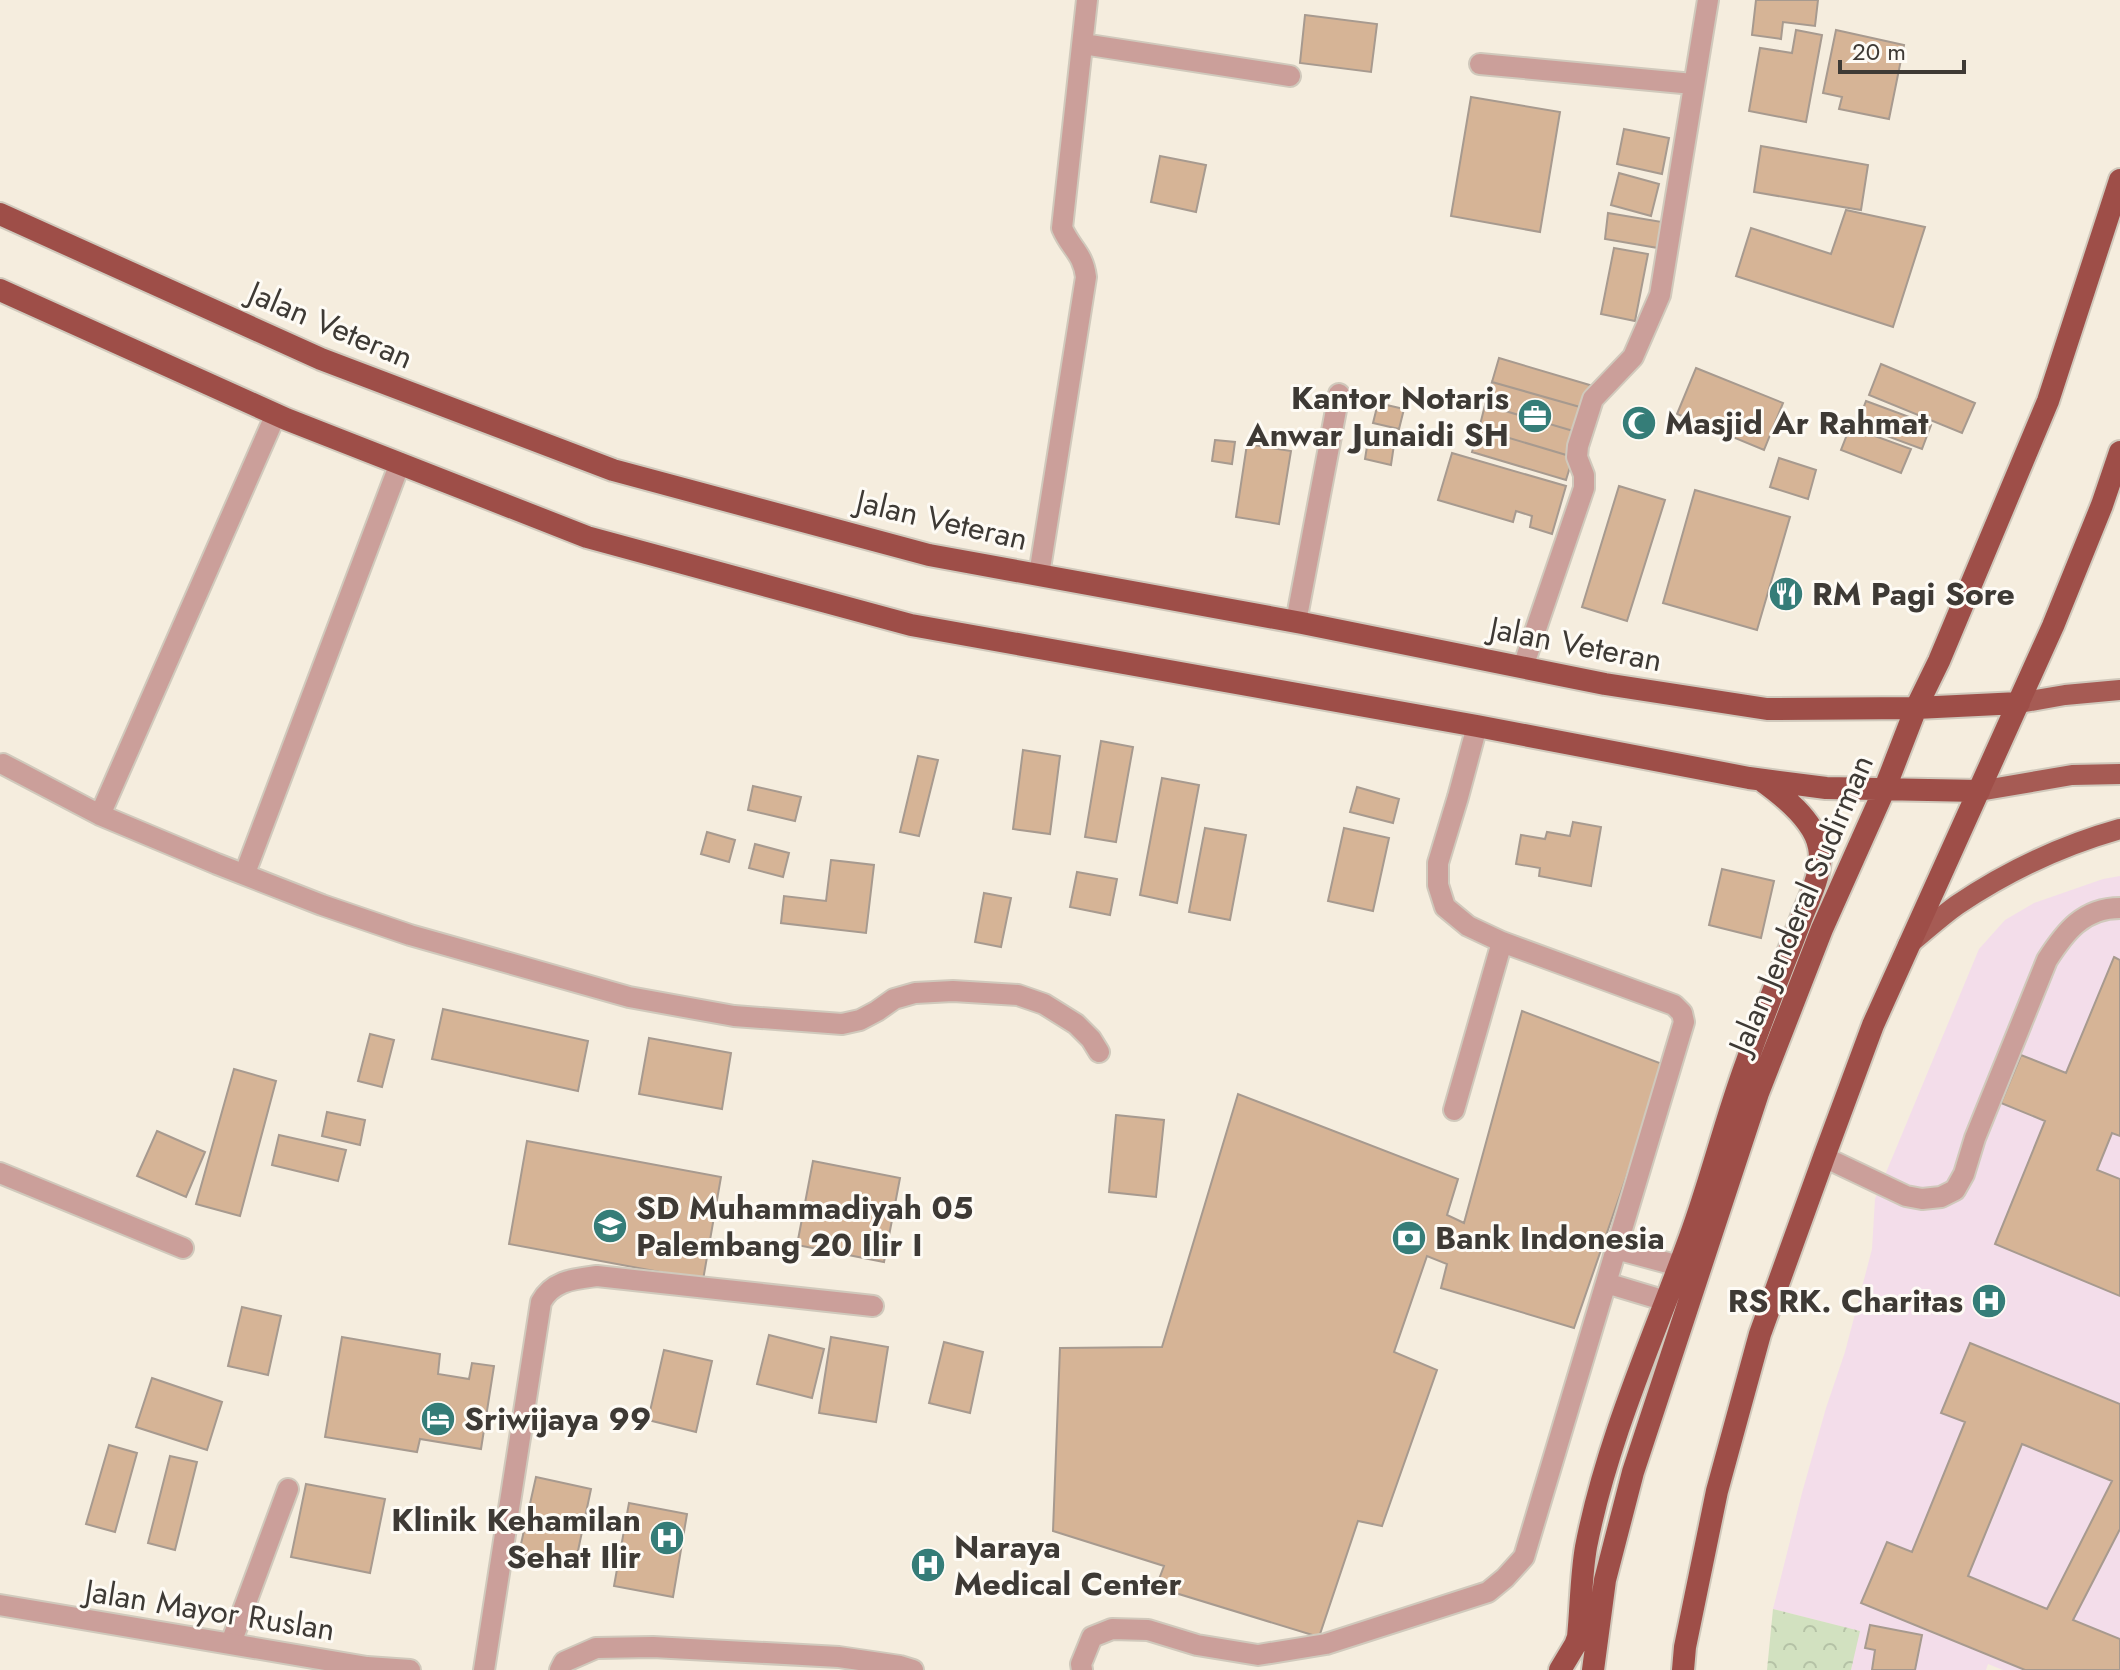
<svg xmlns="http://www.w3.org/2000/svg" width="2120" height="1670" font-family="Jost,sans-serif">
<defs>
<pattern id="forest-crowns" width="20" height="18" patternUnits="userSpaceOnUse" patternTransform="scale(2)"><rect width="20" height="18" fill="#d2e1c0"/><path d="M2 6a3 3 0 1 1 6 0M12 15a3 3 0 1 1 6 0" fill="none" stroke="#b5c2a6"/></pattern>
</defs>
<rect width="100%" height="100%" fill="#f5edde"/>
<path fill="#f3ddea" d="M2120 876V1670H2003L1988 1664 1986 1670H1851L1859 1631 1773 1609 1802 1493 1826 1408 1845 1352 1872 1249 1875 1199 1979 949 2005 920 2034 903 2103 879Z"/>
<path fill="url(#forest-crowns)" d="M1773 1609 1860 1631 1851 1670H1767Z"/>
<path fill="#d6b496" stroke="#a79a8f" stroke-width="2" fill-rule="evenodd" d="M1756 0H1818L1815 26 1783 22 1781 39 1752 35Z
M1305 15 1377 24 1371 72 1300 63Z
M1796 30 1822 35 1806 122 1749 111 1760 48 1792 53Z
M1836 30 1904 45 1889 119 1839 109 1842 97 1823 93Z
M1471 97 1560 112 1540 232 1451 216Z
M1624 129 1669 138 1662 174 1617 164Z
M1761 146 1868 165 1861 210 1754 192Z
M1160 156 1206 165 1196 212 1151 202Z
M1619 173 1659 184 1651 216 1611 205Z
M1846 210 1925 227 1893 327 1736 276 1751 228 1831 254Z
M1608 213 1662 222 1658 248 1605 239Z
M1614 248 1648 254 1635 321 1601 314Z
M1499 358 1593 386 1587 409 1492 382Z
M1881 364 1975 403 1962 433 1869 395Z
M1696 368 1783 403 1764 450 1677 414Z
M1492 382 1587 409 1580 433 1485 405Z
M1866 401 1931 425 1922 449 1857 425Z
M1378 403 1404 409 1399 429 1373 423Z
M1485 405 1580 433 1573 457 1479 429Z
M1850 427 1911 449 1901 473 1841 450Z
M1479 429 1573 457 1566 480 1472 452Z
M1369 434 1395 438 1391 465 1365 459Z
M1215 440 1235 442 1232 464 1212 461Z
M1247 444 1291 451 1279 524 1236 517Z
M1452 453 1566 486 1552 534 1530 527 1532 516 1516 511 1513 522 1438 500Z
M1779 458 1816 470 1808 499 1770 487Z
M1619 486 1665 500 1627 621 1582 607Z
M1695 490 1790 517 1757 630 1663 603Z
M1101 741 1133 747 1116 842 1085 837Z
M1023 750 1060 756 1050 834 1013 829Z
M918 756 938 760 919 836 900 832Z
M1162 778 1199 785 1177 903 1140 895Z
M753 786 801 797 795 821 748 810Z
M1357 787 1399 799 1393 823 1350 812Z
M1573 822 1601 827 1591 886 1539 876 1540 868 1516 864 1521 835 1545 839 1547 832 1570 836Z
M1205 828 1246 835 1230 920 1189 912Z
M1344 828 1389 838 1373 911 1328 901Z
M707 832 735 840 729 862 701 854Z
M755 844 789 853 783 877 749 868Z
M831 860 874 865 866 933 781 923 784 896 826 901Z
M1722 869 1774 881 1761 938 1709 925Z
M1077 872 1117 879 1110 915 1070 907Z
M984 893 1011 898 1001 947 975 942Z
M2114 957 2120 960V1136L2112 1133 2097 1170 2120 1179V1296L1995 1244 2045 1121 2001 1103 2021 1055 2066 1073Z
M443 1009 588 1041 578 1091 432 1059Z
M1522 1011 1665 1065 1574 1328 1441 1288 1447 1264 1427 1256 1394 1352 1437 1370 1382 1526 1358 1521 1319 1637 1156 1587 1164 1566 1053 1531 1060 1348 1162 1347 1238 1094 1458 1179 1447 1215 1464 1223Z
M370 1034 394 1040 382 1087 358 1081Z
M649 1038 731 1053 722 1109 639 1094Z
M234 1069 276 1081 240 1216 196 1204Z
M327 1112 365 1120 360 1145 322 1136Z
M1116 1115 1164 1120 1156 1197 1109 1192Z
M157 1131 205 1152 186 1197 137 1176Z
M279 1135 346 1150 338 1181 272 1165Z
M527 1141 721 1177 703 1280 509 1244Z
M813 1161 900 1178 884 1262 797 1245Z
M242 1307 281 1316 268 1375 228 1366Z
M769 1335 824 1349 812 1398 757 1384Z
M342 1337 440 1354 438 1374 469 1379 472 1363 494 1366 481 1449 420 1439 417 1452 325 1437Z
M831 1337 888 1347 876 1422 819 1413Z
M944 1342 983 1352 970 1413 929 1403Z
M1970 1343 2120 1404V1529L2073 1620 2120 1639V1670H2025L1861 1603 1887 1542 1912 1552 1965 1422 1941 1413ZM2022 1444 2112 1481 2047 1609 1968 1576Z
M664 1350 712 1361 696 1432 648 1420Z
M152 1378 222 1402 207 1450 136 1427Z
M109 1445 137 1453 115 1532 86 1524Z
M170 1456 197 1462 175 1550 148 1543Z
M536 1477 591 1489 575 1565 519 1553Z
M306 1484 385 1499 370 1573 291 1557Z
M629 1503 687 1514 673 1597 614 1586Z
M1870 1625 1922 1635 1915 1670H1872L1875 1650 1865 1648Z"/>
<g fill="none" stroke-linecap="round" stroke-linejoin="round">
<g stroke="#d0c9bc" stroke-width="24">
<path id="service" d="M1454 1110 1502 942
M1824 1157 1906 1196 1922 1199 1941 1197 1955 1190 1964 1174 1975 1138 2047 960C2065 932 2083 908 2120 908
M1616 1249 1679 1266
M1606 1283 1666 1301
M1082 1670 1081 1664 1092 1637 1112 1629 1148 1630 1197 1645 1258 1655 1326 1644 1488 1592 1505 1578 1524 1557 1684 1022 1682 1013 1674 1005 1502 942 1468 926 1445 907 1438 885V863L1458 797 1477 726"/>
</g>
<g stroke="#d0c9bc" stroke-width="24">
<path id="minor" d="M1083 44 1290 76
M1480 64 1693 84
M1039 575 1086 277C1083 253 1071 249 1062 228L1087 0
M1296 622 1339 394
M1523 667 1584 488V475L1577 457 1578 446 1593 399 1633 357 1660 295 1708 0
M3 764 100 815 217 864 322 905 410 935 629 997 734 1016 842 1024 860 1020 877 1011 894 999 915 993 953 991 1018 995 1044 1004 1076 1024 1091 1039 1099 1052
M100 815 276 414
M245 873 400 463
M0 1173 183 1248
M231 1643 288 1489
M484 1670 541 1302C553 1280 575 1279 597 1276L873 1306"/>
</g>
<g stroke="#d0c9bc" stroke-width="24">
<path id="tertiary" d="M0 1605 367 1667 410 1670
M560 1670 564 1662 596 1648 653 1647 839 1657 900 1666 913 1670"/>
</g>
<g stroke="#d0c9bc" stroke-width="24">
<path id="primary" d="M2019 703 2065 695 2120 690
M1979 791 2072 775 2120 774
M1908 945C1924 932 1940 917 1957 905 2006 872 2063 845 2120 829"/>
</g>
<g stroke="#d0c9bc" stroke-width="26">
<path id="trunk" d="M0 214 321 359 613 470 929 555 1302 623 1605 684 1767 709 1916 708 2019 703
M0 290 286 419 587 537 911 625 1477 726 1749 778 1826 788 1979 791
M1560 1670 1575 1645 1578 1637C1581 1607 1581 1576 1586 1547 1607 1439 1653 1339 1690 1237 1711 1180 1725 1121 1746 1064 1763 1016 1782 969 1800 922 1808 900 1824 872 1819 847 1814 820 1782 795 1761 780
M1593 1670 1605 1580 1633 1472 1758 1093 1822 929 1885 788 1916 708 1939 661 2048 401 2120 180
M1683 1670 1685 1647 1717 1491 1760 1334 1824 1157 1873 1025 2053 626 2102 505 2120 452"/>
</g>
<use href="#service" stroke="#cb9f9a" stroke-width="20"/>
<use href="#minor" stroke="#cb9f9a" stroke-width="20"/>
<use href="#tertiary" stroke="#cb9f9a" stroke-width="20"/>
<use href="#primary" stroke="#a65b54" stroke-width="20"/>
<use href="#trunk" stroke="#9e4e48" stroke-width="22"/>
</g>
<defs>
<g id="office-disc" transform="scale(1.8)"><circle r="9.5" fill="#357d78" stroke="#fefbf5"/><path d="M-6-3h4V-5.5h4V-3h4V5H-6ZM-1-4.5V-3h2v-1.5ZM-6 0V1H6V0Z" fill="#fff"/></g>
<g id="mosque-disc" transform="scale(1.8)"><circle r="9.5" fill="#357d78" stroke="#fefbf5"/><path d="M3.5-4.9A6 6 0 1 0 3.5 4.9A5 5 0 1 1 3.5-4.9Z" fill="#fff"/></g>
<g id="restaurant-disc" transform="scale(1.8)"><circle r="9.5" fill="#357d78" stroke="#fefbf5"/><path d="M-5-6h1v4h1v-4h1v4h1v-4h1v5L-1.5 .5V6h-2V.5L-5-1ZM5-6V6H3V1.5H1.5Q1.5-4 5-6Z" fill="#fff"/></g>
<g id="school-disc" transform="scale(1.8)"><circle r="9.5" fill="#357d78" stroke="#fefbf5"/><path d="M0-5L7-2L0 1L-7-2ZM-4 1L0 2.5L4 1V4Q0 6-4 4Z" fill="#fff"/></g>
<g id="bank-disc" transform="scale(1.8)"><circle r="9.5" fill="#357d78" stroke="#fefbf5"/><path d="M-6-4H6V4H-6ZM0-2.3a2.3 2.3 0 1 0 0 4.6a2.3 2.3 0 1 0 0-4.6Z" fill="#fff"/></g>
<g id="hospital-disc" transform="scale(1.8)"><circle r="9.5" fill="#357d78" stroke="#fefbf5"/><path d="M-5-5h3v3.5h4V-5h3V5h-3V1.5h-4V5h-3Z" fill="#fff"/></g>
<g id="hotel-disc" transform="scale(1.8)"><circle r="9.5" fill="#357d78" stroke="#fefbf5"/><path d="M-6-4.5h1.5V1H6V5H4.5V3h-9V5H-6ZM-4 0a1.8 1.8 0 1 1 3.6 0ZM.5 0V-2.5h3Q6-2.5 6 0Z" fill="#fff"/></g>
</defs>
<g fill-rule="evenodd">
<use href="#office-disc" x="1535" y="416"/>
<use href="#mosque-disc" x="1639" y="423"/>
<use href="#restaurant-disc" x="1786" y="594"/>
<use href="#school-disc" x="610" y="1226"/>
<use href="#bank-disc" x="1409" y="1238"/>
<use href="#hospital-disc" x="1989" y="1301"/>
<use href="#hotel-disc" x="438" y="1419"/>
<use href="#hospital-disc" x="667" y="1538"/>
<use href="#hospital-disc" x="928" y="1565"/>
</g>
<g text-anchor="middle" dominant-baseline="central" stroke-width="6" stroke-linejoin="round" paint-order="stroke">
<g font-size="32" fill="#3e3a35" stroke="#fefbf5">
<text transform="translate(331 325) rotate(23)">Jalan Veteran</text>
<text transform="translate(942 520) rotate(13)">Jalan Veteran</text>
<text transform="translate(1576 644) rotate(11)">Jalan Veteran</text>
<text transform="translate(1801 904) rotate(-67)">Jalan Jenderal Sudirman</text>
<text transform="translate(210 1610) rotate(9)">Jalan Mayor Ruslan</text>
</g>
<g font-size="32" font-weight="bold" fill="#3e3a35" stroke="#fefbf5" text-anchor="start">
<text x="1509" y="398" text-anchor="end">Kantor Notaris<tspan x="1509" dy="37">Anwar Junaidi SH</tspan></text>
<text x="1665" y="423">Masjid Ar Rahmat</text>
<text x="1812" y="594">RM Pagi Sore</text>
<text x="636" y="1208">SD Muhammadiyah 05<tspan x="636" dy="37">Palembang 20 Ilir I</tspan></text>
<text x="1435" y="1238">Bank Indonesia</text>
<text x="1963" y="1301" text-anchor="end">RS RK. Charitas</text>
<text x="464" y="1419">Sriwijaya 99</text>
<text x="641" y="1520" text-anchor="end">Klinik Kehamilan<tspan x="641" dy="37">Sehat Ilir</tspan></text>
<text x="954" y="1547">Naraya<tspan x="954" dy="37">Medical Center</tspan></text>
</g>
</g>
<path d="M1840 60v12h124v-12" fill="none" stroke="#3e3a35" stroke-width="4"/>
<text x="1852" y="60" font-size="24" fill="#3e3a35" stroke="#fefbf5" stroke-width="6" paint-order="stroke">20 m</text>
</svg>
